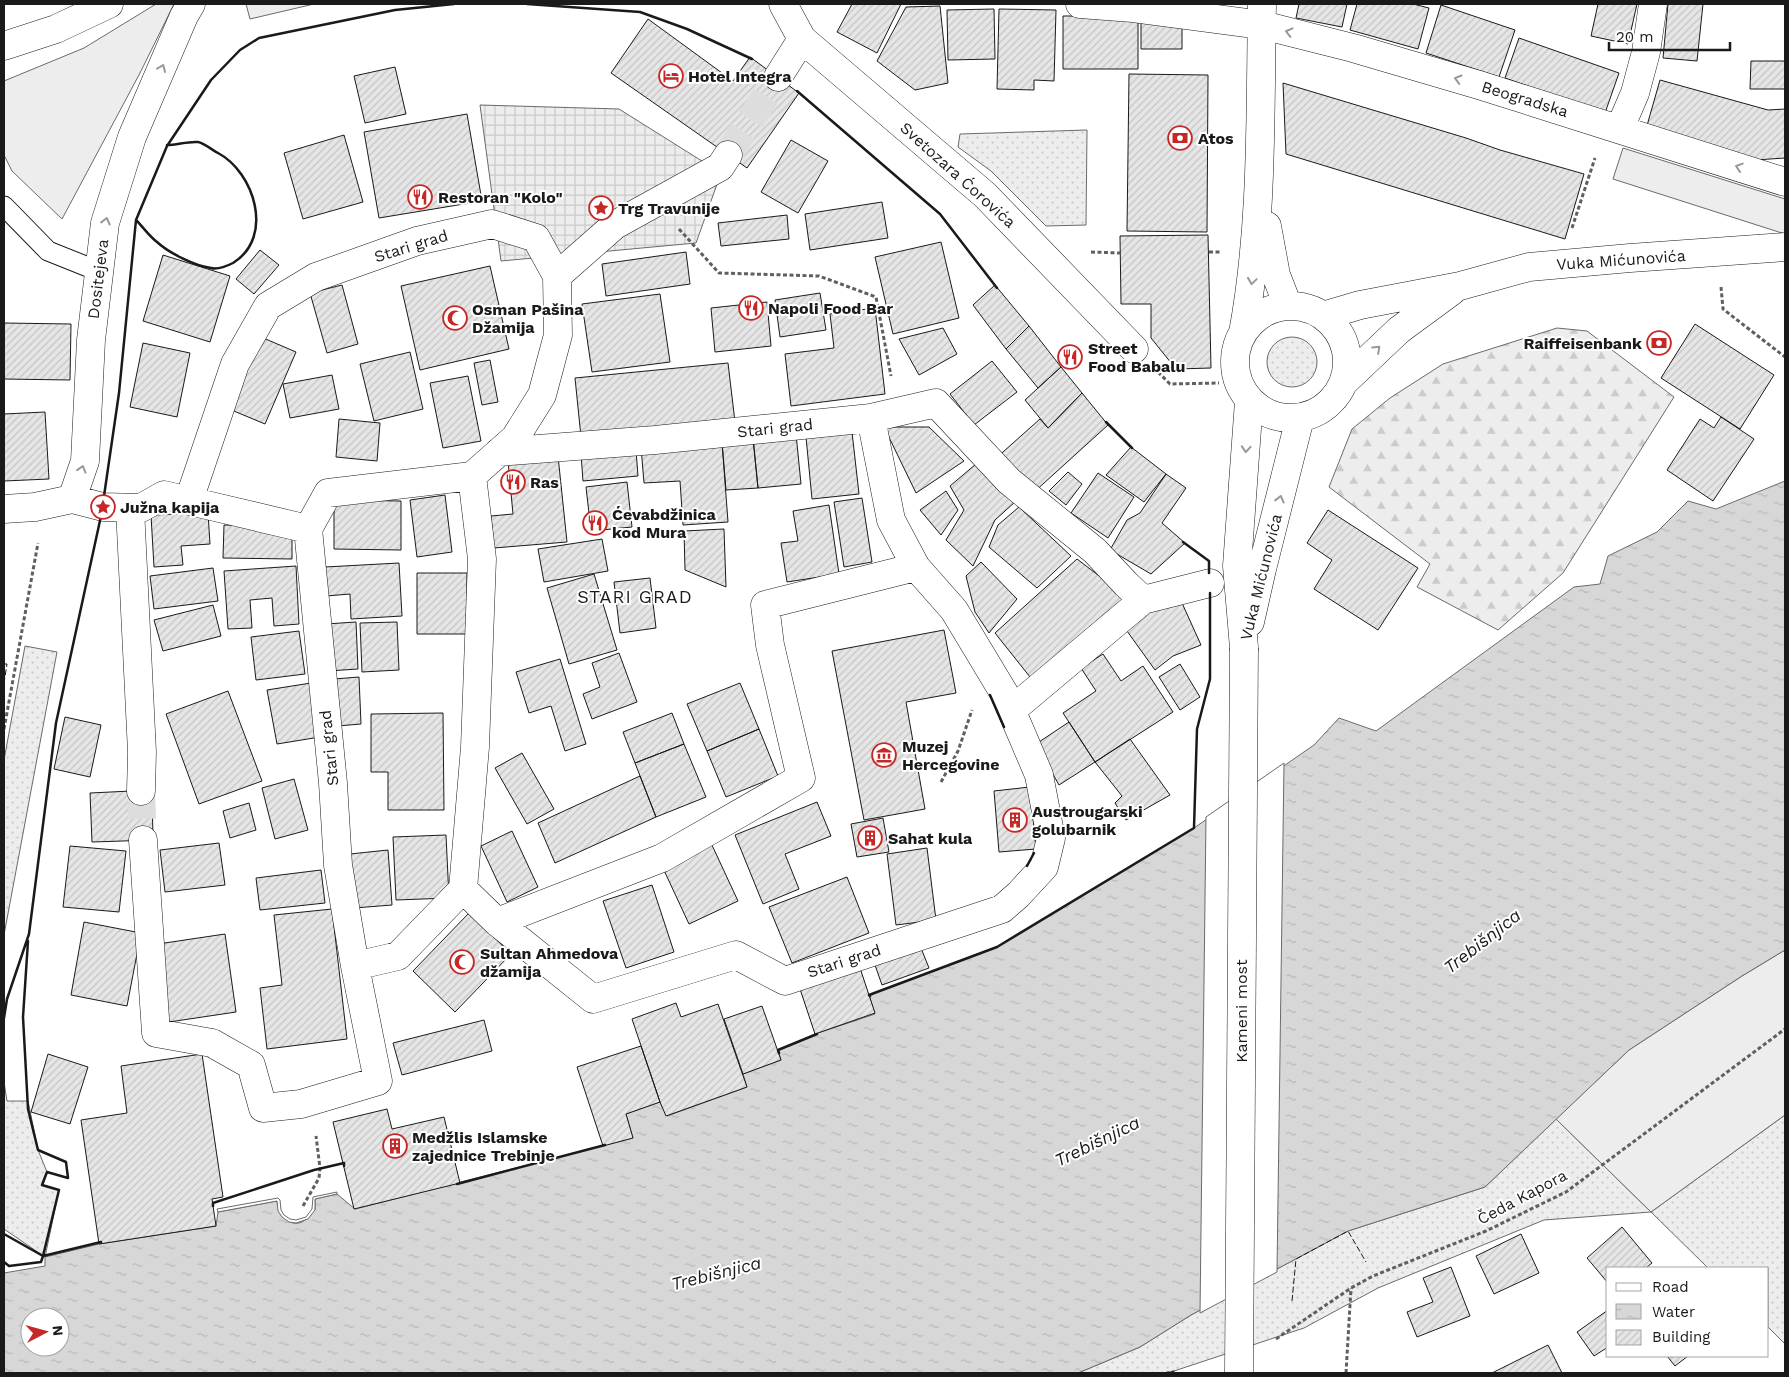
<svg xmlns="http://www.w3.org/2000/svg" width="1789" height="1377" font-family="'Work Sans',sans-serif">
<defs>
<pattern id="grass-dots" width="8" height="8" patternUnits="userSpaceOnUse" patternTransform="scale(1.25)"><rect width="8" height="8" fill="#ededed"/><path d="M2 2h.1M6 6h.1" fill="none" stroke="#cbcbcb" stroke-width="1.8" stroke-linecap="round"/></pattern>
<pattern id="forest-firs" width="22" height="20" patternUnits="userSpaceOnUse" patternTransform="scale(1.25)"><rect width="22" height="20" fill="#ededed"/><path d="M5 1l3.5 6h-7zM16 11l3.5 6h-7z" fill="#cbcbcb"/></pattern>
<pattern id="plaza-grid" width="8" height="8" patternUnits="userSpaceOnUse" patternTransform="scale(1.25)"><rect width="8" height="8" fill="#ededed"/><path d="M0 4h8M4 0v8" fill="none" stroke="#cbcbcb"/></pattern>
<pattern id="water-ripples" width="26" height="14" patternUnits="userSpaceOnUse" patternTransform="scale(1.25)"><rect width="26" height="14" fill="#d7d7d7"/><path d="M2 4q2-2 4 0t4 0M15 11q2-2 4 0t4 0" fill="none" stroke="#b8b8b8"/></pattern>
<pattern id="building-hatch" width="6" height="6" patternUnits="userSpaceOnUse" patternTransform="scale(1.25)"><rect width="6" height="6" fill="#e6e6e6"/><path d="M-1 1l2-2M0 6l6-6M5 7l2-2" fill="none" stroke="#c5c5c5"/></pattern>
</defs>
<rect width="100%" height="100%" fill="#fff"/>
<path fill="url(#grass-dots)" stroke="#6a6a6a" d="M1087 130 1086 225 1046 226 991 171 958 147 960 134Z
M1267 362a25 25 0 1 1 50 0a25 25 0 1 1-50 0Z
M25 646 57 652 4 935V760Z
M4 1082 7 1101H28L38 1150 47 1172 43 1185 59 1190 45 1257 4 1229Z
M1785 1115V1344L1768 1327V1268H1708L1651 1212 1544 1220 1378 1288 1304 1328 1174 1371 1163 1373H1078L1140 1347 1191 1315 1348 1231 1485 1187 1556 1119 1651 1212Z"/>
<path fill="url(#forest-firs)" stroke="#6a6a6a" d="M1557 328 1587 331 1674 397 1563 573 1498 630 1417 587 1430 564 1329 487 1352 429 1390 398 1443 364Z"/>
<path fill="#ededed" stroke="#6a6a6a" d="M156 4H174L140 73 62 219 12 171 4 155V81L84 48Z
M246 4H314L250 19Z
M1623 148 1785 199V234L1613 179Z
M1785 950V1115L1651 1212 1556 1119 1629 1050 1742 976Z"/>
<path fill="url(#plaza-grid)" stroke="#6a6a6a" d="M480 105 619 109 721 173 696 243 501 261Z"/>
<path fill="url(#water-ripples)" stroke="#6a6a6a" fill-rule="evenodd" d="M1785 481V950L1742 976 1629 1050 1485 1187 1348 1231 1191 1315 1140 1347 1078 1373H4V1273L45 1266V1257L99 1244 216 1226 218 1212 277 1201C278 1212 288 1228 302 1222 307 1220 311 1213 315 1210V1199L337 1194 355 1209 633 1138 626 1114 660 1102 667 1116 747 1087 743 1074 781 1060 778 1050 815 1034 875 1014 869 995 997 947 1194 828 1314 745 1339 718 1376 731 1574 587 1600 584 1608 556 1657 532 1688 501 1716 509ZM30 1317H60V1347H30Z"/>
<path fill="#fff" stroke="#6a6a6a" d="M1284 763 1277 1272 1200 1313 1206 817Z
M337 1192V1194L315 1199V1210L308 1219 296 1223 289 1222 282 1217 278 1211 277 1201 218 1212 217 1209 278 1198 280 1200 281 1210 284 1215 290 1219 296 1220 306 1217 312 1209 313 1197Z"/>
<path fill="url(#building-hatch)" stroke="#1a1a1a" d="M852 4H901L877 53 837 32Z
M1299 4H1347L1342 27 1296 18Z
M1357 4H1413L1429 8 1418 49 1350 30Z
M1598 4H1637L1628 44 1591 36Z
M1668 4H1703L1697 61 1663 58Z
M1441 5 1515 30 1499 77 1426 53Z
M940 6 948 83 915 90 877 61 906 7Z
M994 9 995 59 948 60 947 10Z
M999 9 1056 10 1054 81 1034 80V90L997 89Z
M1063 16H1138V69H1063Z
M648 19 733 81 750 57 799 93 747 168 611 73Z
M1141 23H1182V49H1141Z
M1519 38 1619 73 1605 113 1505 78Z
M1751 61H1785V89H1750Z
M395 67 406 114 365 123 354 76Z
M1129 74 1208 75 1207 232 1127 231Z
M1660 80 1768 110 1785 109V158L1755 160 1646 129Z
M1283 83 1466 138 1500 150 1584 174 1565 239 1286 154Z
M467 114 482 201 379 218 364 132Z
M344 135 363 202 303 219 284 153Z
M791 140 828 161 798 213 761 192Z
M882 202 888 238 810 250 805 214Z
M787 215 789 239 721 246 718 223Z
M1208 235 1211 368 1176 369 1151 338V304H1121L1120 236Z
M941 242 959 318 893 334 875 257Z
M260 250 279 265 254 294 236 279Z
M686 252 690 284 606 296 602 264Z
M163 255 230 276 210 342 143 321Z
M490 266 509 349 420 370 401 286Z
M342 285 358 344 327 353 310 293Z
M995 285 1029 326 1006 349 973 305Z
M820 293 826 330 780 337 775 300Z
M660 294 670 362 592 372 582 304Z
M767 302 771 346 715 352 711 308Z
M875 308 885 394 791 406 785 354 834 348 830 314Z
M4 323 71 324 70 380 4 379Z
M1695 324 1774 375 1740 429 1661 378Z
M1029 326 1061 367 1038 388 1006 349Z
M943 328 957 354 919 375 899 339Z
M261 337 296 352 265 424 229 409Z
M143 343 190 353 177 417 130 407Z
M410 352 423 409 374 421 360 364Z
M490 360 498 402 482 405 474 363Z
M992 361 1017 392 974 425 950 394Z
M728 363 735 422 581 437 575 378Z
M1061 367 1082 393 1048 428 1025 400Z
M332 375 339 409 290 418 283 384Z
M468 376 481 441 443 448 430 383Z
M1082 393 1108 425 1033 493 994 460 1040 419 1048 428Z
M45 412 49 479 4 481V414Z
M1721 417 1754 439 1713 501 1667 470 1700 419 1714 428Z
M339 419 380 423 377 461 336 457Z
M884 427H929L964 461 916 493Z
M852 432 859 494 812 499 806 437Z
M796 434 801 484 758 488 753 438Z
M753 438 758 488 726 490 722 442Z
M722 442 728 522 683 525 680 481 644 483 641 447Z
M1131 447 1166 474 1144 502 1106 475Z
M636 450 638 476 583 481 581 454Z
M558 456 567 542 494 548 491 516 513 514 508 461Z
M976 464 1015 502 995 520 973 566 946 540 964 510 950 486Z
M1068 472 1082 484 1066 505 1049 491Z
M1098 473 1134 497 1108 538 1071 513Z
M1166 474 1186 488 1162 523 1185 543 1151 574 1110 550 1127 520 1140 513Z
M627 482 632 527 591 531 586 487Z
M946 491 958 510 941 535 920 510Z
M445 495 452 552 417 557 410 500Z
M862 498 872 562 844 567 834 502Z
M334 500 401 501V550L334 549Z
M829 505 839 574 787 582 781 543 798 541 793 511Z
M1019 507 1071 556 1037 588 989 547 998 525Z
M1328 510 1418 568 1378 630 1314 589 1332 560 1307 543Z
M208 513 210 544 181 546 183 565 154 567 151 515Z
M224 525 264 526 292 539V559L223 558Z
M724 529 726 587 685 570 684 531Z
M602 539 608 571 544 582 538 549Z
M1077 559 1128 598 1034 682 995 633Z
M981 562 1017 599 989 633 975 612 966 576Z
M399 563 402 616 351 619 350 594 326 596 325 567Z
M296 566 299 624 274 626 272 598 250 600 252 628 228 629 224 571Z
M213 568 218 601 154 609 150 576Z
M417 573H467V634H417Z
M594 574 617 650 569 664 547 588Z
M650 578 656 628 620 633 614 582Z
M1182 603 1201 645 1173 656 1155 670 1127 631 1151 610Z
M213 605 221 636 163 651 154 620Z
M356 622 358 669 328 671 326 624Z
M397 622 399 670 362 672 360 623Z
M944 630 956 693 906 702 925 809 864 820 832 651Z
M299 631 305 674 256 680 251 637Z
M619 653 637 702 592 719 583 694 600 687 592 663Z
M1103 654 1121 681 1143 666 1173 712 1095 762 1063 713 1096 691 1081 668Z
M560 659 586 744 565 751 551 706 529 713 516 672Z
M1180 664 1200 697 1180 710 1159 677Z
M359 677 361 724 337 726 334 679Z
M311 683 320 737 277 744 267 690Z
M740 683 759 729 707 751 687 704Z
M228 691 262 781 199 804 166 714Z
M443 713 444 810H388V772H371V714Z
M672 713 684 744 635 763 623 732Z
M65 717 101 725 90 777 54 769Z
M1069 722 1095 762 1059 785 1036 744Z
M759 729 778 776 726 797 707 751Z
M1130 739 1170 795 1126 820 1115 803 1122 796 1095 762Z
M684 744 706 797 656 817 635 763Z
M522 753 554 809 527 824 495 768Z
M640 776 656 817 555 863 538 823Z
M294 779 308 830 275 839 262 788Z
M1030 787 1036 849 999 852 994 791Z
M152 790 153 840 92 842 90 793Z
M817 802 831 836 785 854 799 889 763 904 735 835Z
M249 803 256 830 230 838 223 811Z
M883 818 889 852 857 857 851 824Z
M512 831 538 887 507 902 481 846Z
M446 835 449 898 396 900 393 837Z
M219 843 225 885 165 892 160 850Z
M711 843 738 901 689 924 662 866Z
M70 846 126 851 119 912 63 907Z
M927 848 936 920 896 925 887 854Z
M388 850 392 905 354 908 350 854Z
M321 870 325 903 260 910 256 878Z
M847 877 869 933 792 963 769 907Z
M652 885 674 952 626 968 603 901Z
M332 909 347 1039 267 1049 260 988 282 985 274 915Z
M469 913 511 954 455 1012 413 971Z
M84 922 141 933 127 1006 71 995Z
M225 934 236 1012 169 1022 158 944Z
M921 948 929 968 882 985 875 965Z
M860 968 875 1013 815 1034 800 989Z
M676 1003 681 1017 718 1004 747 1087 666 1116 660 1102 632 1019Z
M762 1006 781 1060 743 1074 724 1019Z
M484 1020 492 1051 402 1075 393 1043Z
M641 1046 660 1102 626 1114 633 1138 603 1146 577 1067Z
M48 1054 88 1067 70 1124 31 1112Z
M202 1054 223 1197 212 1199 216 1226 99 1244 81 1120 127 1113 121 1066Z
M387 1109 392 1129 444 1117 460 1183 354 1209 333 1122Z
M1622 1227 1652 1263 1646 1268H1608V1283L1587 1258Z
M1521 1234 1539 1273 1494 1294 1476 1256Z
M1451 1267 1470 1316 1417 1337 1407 1312 1433 1302 1423 1278Z
M1608 1310V1347L1594 1356 1577 1332Z
M1548 1345 1562 1373H1492Z
M1667 1356H1688L1675 1366Z"/>
<g fill="none" stroke-linecap="round" stroke-linejoin="round">
<path stroke="#ddd" stroke-width="28" stroke-dasharray="28 14" stroke-linecap="butt" d="M728 155 778 77
M141 791 143 840"/>
<g stroke="#1a1a1a" stroke-width="21">
<path id="lane" d="M4 206 48 251 98 271"/>
</g>
<g stroke="#1a1a1a" stroke-width="29">
<path id="street" d="M783 4 802 39 985 195 1134 349
M1080 4 1133 8 1262 25 1353 48 1479 85 1785 182
M4 46 56 29 109 4
M778 77 802 39
M1620 128 1635 93 1646 52 1653 4
M557 276 615 225 720 167 728 155
M871 418 936 403 1009 481 1095 551 1126 584 1143 600 1210 583
M72 499 103 507 141 508 164 495 308 529 328 493 472 476 515 438 542 395 558 335 557 276 536 238 492 224 417 241 316 277 268 306 235 364 189 500
M130 508 142 752 141 791
M4 509 35 507 72 499 85 461 91 340 105 223 132 137 184 16 191 4
M1012 710 1143 600
M143 840 156 1033 212 1043 251 1065 263 1108 301 1104 378 1081 355 966 338 865 333 783 308 529
M463 889 497 922 662 858 801 778 770 645 765 605 916 567
M497 922 593 999 736 955 785 981 1002 909 1018 895 1044 867 1051 838 1039 775 1004 693 954 610 916 567 891 520 871 418 655 440 499 452
M355 966 398 956 463 889 475 747 482 559 472 476"/>
</g>
<g stroke="#1a1a1a" stroke-width="29">
<path id="secondary" d="M1250 622 1262 569 1300 418
M1244 648 1237 566 1249 401"/>
</g>
<g stroke="#1a1a1a" stroke-width="29">
<path id="primary" d="M1267 226 1276 275 1288 306
M1235 362a56 56 0 1 1 112 0a56 56 0 1 1-112 0Z
M1323 316 1360 305 1460 286 1529 267 1630 258 1785 247
M1243 333C1263 225 1260 113 1262 4
M1343 383 1399 330 1452 291"/>
</g>
<path stroke="#5f5f5f" stroke-width="3" stroke-dasharray="4 2.5" stroke-linecap="butt" d="M1572 228 1595 158
M679 229 719 273 819 276 876 297 891 376
M1091 252 1120 253
M1209 252H1220
M1721 287 1723 309 1785 357
M1158 372 1170 384 1219 383
M4 729 38 543
M941 782 958 751 972 710
M303 1206 319 1178 320 1168 316 1136
M1276 1339 1351 1288 1373 1276 1486 1231 1566 1192 1785 1029
M1346 1373 1351 1288"/>
<use href="#lane" stroke="#fff" stroke-width="19"/>
<use href="#street" stroke="#fff" stroke-width="28"/>
<use href="#secondary" stroke="#fff" stroke-width="28"/>
<use href="#primary" stroke="#fff" stroke-width="28"/>
<g stroke="#1a1a1a" stroke-width="29" stroke-linecap="butt">
<path id="secondary-bridge" d="M1239 1373 1244 648"/>
</g>
<use href="#secondary-bridge" stroke="#fff" stroke-width="28"/>
<path stroke="#1a1a1a" stroke-width="1" stroke-dasharray="6 2.5" stroke-linecap="butt" d="M4 664H7L4 683
M1292 1301 1296 1259 1348 1231 1366 1262
M1163 1373 1174 1371V1373"/>
<path stroke="#1a1a1a" stroke-width="2.5" d="M527 4 640 12 687 29 752 59
M797 91 940 214 997 288
M136 220C143 227 149 236 157 242 169 253 195 266 211 268 218 270 227 266 233 263 275 237 254 172 218 153 212 150 204 143 198 142 188 141 177 145 167 145
M1106 422 1132 448
M104 496 119 393 136 220 167 146 211 80 240 50 259 38 395 10 454 4
M1183 542 1209 561V573
M990 695 1004 727
M1027 866 1034 853
M870 996 869 995 997 947 1194 828 1197 729 1210 679V593
M4 1018 7 999 29 934 56 723 101 516
M779 1053 778 1050 817 1034
M457 1184 605 1145
M213 1206V1203L314 1170 344 1163V1166
M4 1234 43 1256 59 1190 42 1185 47 1172 68 1178 66 1162 38 1150 28 1109 23 1017 28 941
M4 1262 9 1266 41 1262 43 1256 101 1242"/>
</g>
<defs><path id="oneway-chevron" d="M-2-3.5L2.5 0L-2 3.5" fill="none" stroke-width="1.6" stroke-linecap="round" stroke-linejoin="round" transform="scale(1.25)"/></defs>
<g stroke="#989898">
<use href="#oneway-chevron" transform="translate(1289 32) rotate(-166)"/>
<use href="#oneway-chevron" transform="translate(162 68) rotate(-67)"/>
<use href="#oneway-chevron" transform="translate(1458 79) rotate(-164)"/>
<use href="#oneway-chevron" transform="translate(1739 167) rotate(-162)"/>
<use href="#oneway-chevron" transform="translate(106 221) rotate(-76)"/>
<use href="#oneway-chevron" transform="translate(1252 281) rotate(98)"/>
<use href="#oneway-chevron" transform="translate(1377 349) rotate(-43)"/>
<use href="#oneway-chevron" transform="translate(1246 449) rotate(94)"/>
<use href="#oneway-chevron" transform="translate(82 469) rotate(-73)"/>
<use href="#oneway-chevron" transform="translate(1280 499) rotate(-76)"/>
</g>
<defs>
<g id="hotel-ring" transform="scale(1.25)"><circle r="9.5" fill="#fff" stroke="#c62828" stroke-width="1.5"/><path d="M-6-4.5h1.5V1H6V5H4.5V3h-9V5H-6ZM-4 0a1.8 1.8 0 1 1 3.6 0ZM.5 0V-2.5h3Q6-2.5 6 0Z" fill="#c62828"/></g>
<g id="bank-ring" transform="scale(1.25)"><circle r="9.5" fill="#fff" stroke="#c62828" stroke-width="1.5"/><path d="M-6-4H6V4H-6ZM0-2.3a2.3 2.3 0 1 0 0 4.6a2.3 2.3 0 1 0 0-4.6Z" fill="#c62828"/></g>
<g id="restaurant-ring" transform="scale(1.25)"><circle r="9.5" fill="#fff" stroke="#c62828" stroke-width="1.5"/><path d="M-5-6h1v4h1v-4h1v4h1v-4h1v5L-1.5 .5V6h-2V.5L-5-1ZM5-6V6H3V1.5H1.5Q1.5-4 5-6Z" fill="#c62828"/></g>
<g id="sight-ring" transform="scale(1.25)"><circle r="9.5" fill="#fff" stroke="#c62828" stroke-width="1.5"/><path d="M0-6L1.8-2.2L6-1.7L2.9 1.2L3.7 5.4L0 3.3L-3.7 5.4L-2.9 1.2L-6-1.7L-1.8-2.2Z" fill="#c62828"/></g>
<g id="mosque-ring" transform="scale(1.25)"><circle r="9.5" fill="#fff" stroke="#c62828" stroke-width="1.5"/><path d="M3.5-4.9A6 6 0 1 0 3.5 4.9A5 5 0 1 1 3.5-4.9Z" fill="#c62828"/></g>
<g id="museum-ring" transform="scale(1.25)"><circle r="9.5" fill="#fff" stroke="#c62828" stroke-width="1.5"/><path d="M0-6L6-3V-2H-6V-3ZM-5-1h2V3h-2ZM-1-1h2V3h-2ZM3-1h2V3H3ZM-6 4H6V6H-6Z" fill="#c62828"/></g>
<g id="building-ring" transform="scale(1.25)"><circle r="9.5" fill="#fff" stroke="#c62828" stroke-width="1.5"/><path d="M-4-6H4V6H1V3H-1V6H-4ZM-2.5-4.3h1.7v1.8h-1.7ZM.8-4.3h1.7v1.8H.8ZM-2.5-1h1.7V.8h-1.7ZM.8-1h1.7V.8H.8Z" fill="#c62828"/></g>
</defs>
<g fill-rule="evenodd">
<use href="#hotel-ring" x="671" y="76"/>
<use href="#bank-ring" x="1180" y="138"/>
<use href="#restaurant-ring" x="420" y="197"/>
<use href="#sight-ring" x="601" y="208"/>
<use href="#restaurant-ring" x="751" y="308"/>
<use href="#mosque-ring" x="455" y="318"/>
<use href="#bank-ring" x="1659" y="343"/>
<use href="#restaurant-ring" x="1070" y="357"/>
<use href="#restaurant-ring" x="513" y="482"/>
<use href="#sight-ring" x="103" y="507"/>
<use href="#restaurant-ring" x="595" y="523"/>
<use href="#museum-ring" x="884" y="755"/>
<use href="#building-ring" x="1015" y="820"/>
<use href="#building-ring" x="870" y="838"/>
<use href="#mosque-ring" x="462" y="962"/>
<use href="#building-ring" x="395" y="1146"/>
</g>
<g text-anchor="middle" dominant-baseline="central" stroke-width="4" stroke-linejoin="round" paint-order="stroke">
<g font-size="16" font-weight="bold" fill="#1a1a1a" stroke="#fff" text-anchor="start">
<text x="688" y="76">Hotel Integra</text>
<text x="1198" y="138">Atos</text>
<text x="438" y="197">Restoran "Kolo"</text>
<text x="618" y="208">Trg Travunije</text>
<text x="768" y="308">Napoli Food Bar</text>
<text x="472" y="309">Osman Pašina<tspan x="472" dy="18">Džamija</tspan></text>
<text x="1642" y="343" text-anchor="end">Raiffeisenbank</text>
<text x="1088" y="348">Street<tspan x="1088" dy="18">Food Babalu</tspan></text>
<text x="530" y="482">Ras</text>
<text x="120" y="507">Južna kapija</text>
<text x="612" y="514">Ćevabdžinica<tspan x="612" dy="18">kod Mura</tspan></text>
<text x="902" y="746">Muzej<tspan x="902" dy="18">Hercegovine</tspan></text>
<text x="1032" y="811">Austrougarski<tspan x="1032" dy="18">golubarnik</tspan></text>
<text x="888" y="838">Sahat kula</text>
<text x="480" y="953">Sultan Ahmedova<tspan x="480" dy="18">džamija</tspan></text>
<text x="412" y="1137">Medžlis Islamske<tspan x="412" dy="18">zajednice Trebinje</tspan></text>
</g>
<g font-size="16" fill="#1a1a1a" stroke="#fff">
<text transform="translate(1525 99) rotate(17)">Beogradska</text>
<text transform="translate(958 175) rotate(42)">Svetozara Ćorovića</text>
<text transform="translate(411 246) rotate(-17)">Stari grad</text>
<text transform="translate(1621 260) rotate(-4)">Vuka Mićunovića</text>
<text transform="translate(98 279) rotate(-83)">Dositejeva</text>
<text transform="translate(775 428) rotate(-6)">Stari grad</text>
<text transform="translate(1261 577) rotate(-76)">Vuka Mićunovića</text>
<text transform="translate(329 748) rotate(-96)">Stari grad</text>
<text transform="translate(844 961) rotate(-18)">Stari grad</text>
<text transform="translate(1241 1011) rotate(-90)">Kameni most</text>
<text transform="translate(1522 1197) rotate(-28)">Čeda Kapora</text>
</g>
<g font-size="18" letter-spacing="1" fill="#1a1a1a" stroke="#fff">
<text x="635" y="596">STARI GRAD</text>
</g>
<g font-size="18" font-style="italic" fill="#1a1a1a" stroke="#fff">
<text transform="translate(1482 941) rotate(-38)">Trebišnjica</text>
<text transform="translate(1097 1141) rotate(-26)">Trebišnjica</text>
<text transform="translate(716 1273) rotate(-14)">Trebišnjica</text>
</g>
</g>
<rect width="1789" height="1377" fill="none" stroke="#1a1a1a" stroke-width="10"/>
<rect x="1606" y="1267" width="162" height="90" fill="#ffffff" stroke="#a3a3a3"/>
<rect x="1616" y="1283" width="25" height="8" fill="#ffffff" stroke="#a3a3a3"/>
<text x="1652" y="1292" font-size="15" fill="#1a1a1a">Road</text>
<rect x="1616" y="1304" width="25" height="15" fill="url(#water-ripples)" stroke="#a3a3a3"/>
<text x="1652" y="1317" font-size="15" fill="#1a1a1a">Water</text>
<rect x="1616" y="1330" width="25" height="15" fill="url(#building-hatch)" stroke="#a3a3a3"/>
<text x="1652" y="1342" font-size="15" fill="#1a1a1a">Building</text>
<g transform="translate(45 1332) rotate(84)"><circle r="24" fill="#ffffff" stroke="#a3a3a3"/>
<path d="M0-4L9 19L0 12L-9 19Z" fill="#c62828"/>
<text y="-8" font-size="14" font-weight="bold" text-anchor="middle" fill="#1a1a1a">N</text>
</g>
<path d="M1609 42v8h121v-8" fill="none" stroke="#1a1a1a" stroke-width="2.5"/>
<text x="1616" y="42" font-size="15" fill="#1a1a1a" stroke="#ffffff" stroke-width="4" paint-order="stroke">20 m</text>
</svg>
